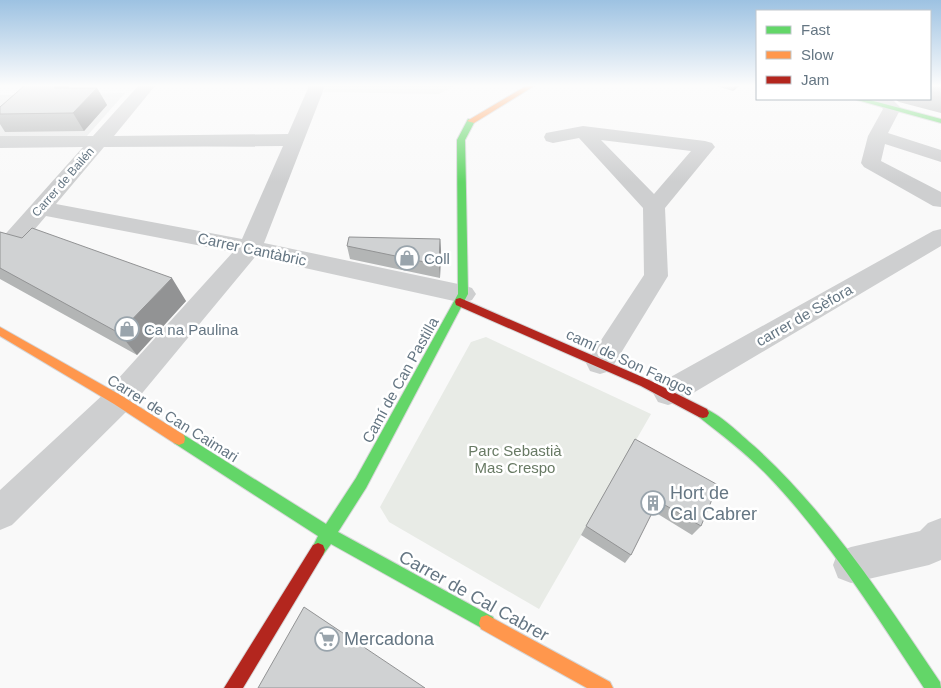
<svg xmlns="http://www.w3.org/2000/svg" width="941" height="688" font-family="Arial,sans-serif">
<rect width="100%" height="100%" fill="#f9f9f9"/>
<path fill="#e8e9e9" d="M125 93 86 137 0 138V95Z"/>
<path fill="#e8ebe6" d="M326 86H454L439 94 323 92Z
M486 337 651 414 539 609 389 522 380 507 471 342Z"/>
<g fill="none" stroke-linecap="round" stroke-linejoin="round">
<g stroke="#d5d6d7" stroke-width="2">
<path id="fast" d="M856 99H866L941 119V123L857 100Z
M468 119 475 121 465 140 468 294 366 488 338 532 493 617 495 623 493 629 487 631 331 544 323 555 318 557 313 555 311 550 318 536 174 443 173 439 174 435 179 433 184 435 326 524 356 478 458 294 457 140Z
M703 408C719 413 741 435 754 446 829 514 884 599 940 682L941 688H924C876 615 829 540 768 476 747 454 723 436 699 417L697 413 699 409Z"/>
</g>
<g stroke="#d5d6d7" stroke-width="2">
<path id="slow" d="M526 86H534L474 123 467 121Z
M0 327 122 396 184 435 185 439 184 443 179 445 174 443 114 404 0 336Z
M487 615 610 682 613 688H587L481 629 479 623 481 617Z"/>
</g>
<g stroke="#d5d6d7" stroke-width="2">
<path id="jam" d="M460 298 649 380 707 409 709 413 707 417 703 418 699 417 641 386 456 305 455 302 456 299Z
M318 543 323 545 325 550 323 555 243 688H224L313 545Z"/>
</g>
<path fill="#cecfd0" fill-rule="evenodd" d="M138 86H155L114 136 288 134 309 86H325L264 243 463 285 472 288 476 294 472 300 463 303 255 257 129 409 12 525 0 530V490L107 391 233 252 46 216 8 261 0 263V240L83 147 0 148V136H93ZM283 146 242 239 56 204 104 147Z
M874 99H892L901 108 888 133 941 150V162L885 144 881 161 941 192V207L933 206 864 167 861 163 868 136 883 109Z
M583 126 705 141 712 143 715 147 665 208 668 276 610 371 600 374 590 371 586 363 644 275 643 208 579 138 553 143 546 141 544 137 546 133ZM601 140 691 151 654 194Z
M941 229V246L678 402 668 405 658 402 653 393 658 384 933 231Z
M941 518V560L929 565 851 583 838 578 833 565 838 552 851 547 920 531 928 523Z"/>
<use href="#fast" fill="#63d668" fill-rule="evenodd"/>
<use href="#slow" fill="#ff974d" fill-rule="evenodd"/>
<use href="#jam" fill="#b3261e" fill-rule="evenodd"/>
</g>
<path fill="#b3b5b5" d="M24 86H68L69 88H97L107 105 84 131 5 132 0 124V107Z
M716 86H739L733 91Z
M930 86H941V113L899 102 895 99H930Z
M0 232 186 301 137 355 0 279Z
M440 239 441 251 440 278 350 259 347 246Z
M635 439 701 526 692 535 653 511 631 555 625 563 581 535 586 526Z"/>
<path fill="#929394" d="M56 86H68L74 96 54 88Z
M735 86H739L733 91Z
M97 88 107 105 84 131 73 113Z
M440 239 441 251 440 278 439 265Z
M172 278 186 301 137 355 119 333Z"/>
<path fill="#d0d2d3" stroke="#929394" d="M24 86H56L54 88H97L73 113 0 114V107Z
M32 228 172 278 119 333 0 268V232L22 238Z
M349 237 440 239 439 265 347 246Z
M635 439 718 485 701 526 658 501 631 555 586 526Z
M304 607 425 688H258Z"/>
<linearGradient id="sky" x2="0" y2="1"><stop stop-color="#9dc2e2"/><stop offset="0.47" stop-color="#fcfcfc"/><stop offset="1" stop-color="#fcfcfc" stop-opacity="0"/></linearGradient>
<rect width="941" height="182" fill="url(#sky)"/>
<defs>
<g id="shop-ring" transform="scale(1.25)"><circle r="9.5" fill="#fff" stroke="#99a4ac" stroke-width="1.5"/><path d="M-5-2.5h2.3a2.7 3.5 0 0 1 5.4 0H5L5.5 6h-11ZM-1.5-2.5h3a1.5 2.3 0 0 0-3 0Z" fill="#99a4ac"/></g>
<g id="building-ring" transform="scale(1.25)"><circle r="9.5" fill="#fff" stroke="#99a4ac" stroke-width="1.5"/><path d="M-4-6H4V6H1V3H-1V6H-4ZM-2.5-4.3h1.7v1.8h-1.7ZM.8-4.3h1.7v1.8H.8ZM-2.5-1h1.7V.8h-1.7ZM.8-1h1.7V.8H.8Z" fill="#99a4ac"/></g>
<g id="supermarket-ring" transform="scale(1.25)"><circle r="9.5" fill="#fff" stroke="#99a4ac" stroke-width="1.5"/><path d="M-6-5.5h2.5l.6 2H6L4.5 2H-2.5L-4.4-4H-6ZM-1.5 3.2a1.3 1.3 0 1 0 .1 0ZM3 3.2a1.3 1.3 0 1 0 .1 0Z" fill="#99a4ac"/></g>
</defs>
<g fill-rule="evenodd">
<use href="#shop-ring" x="407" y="258"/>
<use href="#shop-ring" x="127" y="329"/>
<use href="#building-ring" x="653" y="503"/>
<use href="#supermarket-ring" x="327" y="639"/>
</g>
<g text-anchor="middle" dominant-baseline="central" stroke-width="5" stroke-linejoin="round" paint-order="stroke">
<g font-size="12" fill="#657683" stroke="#fff">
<text transform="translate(63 182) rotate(-49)">Carrer de Bailén</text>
</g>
<g font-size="15" fill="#657683" stroke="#fff">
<text transform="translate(252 249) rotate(12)">Carrer Cantàbric</text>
<text transform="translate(804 315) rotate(-30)">carrer de Sèfora</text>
<text transform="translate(630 362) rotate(25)">camí de Son Fangos</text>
<text transform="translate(400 380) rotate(-61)">Camí de Can Pastilla</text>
<text transform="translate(173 418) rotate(32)">Carrer de Can Caimari</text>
</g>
<g font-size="15" fill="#657683" stroke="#fff" text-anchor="start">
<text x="424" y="258">Coll</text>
<text x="144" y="329">Ca na Paulina</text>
</g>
<g font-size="15" fill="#687a64" stroke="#fff">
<text x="515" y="450">Parc Sebastià<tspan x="515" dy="17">Mas Crespo</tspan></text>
</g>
<g font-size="18" fill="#657683" stroke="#fff" text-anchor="start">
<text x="670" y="493">Hort de<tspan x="670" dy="21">Cal Cabrer</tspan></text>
<text x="344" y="639">Mercadona</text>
</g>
<g font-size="18" fill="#657683" stroke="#fff">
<text transform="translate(474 596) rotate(29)">Carrer de Cal Cabrer</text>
</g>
</g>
<rect x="756" y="10" width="175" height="90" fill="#ffffff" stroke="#c1c8cd"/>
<rect x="766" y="26" width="25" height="8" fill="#63d668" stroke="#c1c8cd"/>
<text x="801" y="35" font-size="15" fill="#657683">Fast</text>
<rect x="766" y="51" width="25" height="8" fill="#ff974d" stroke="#c1c8cd"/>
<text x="801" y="60" font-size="15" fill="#657683">Slow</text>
<rect x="766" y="76" width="25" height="8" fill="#b3261e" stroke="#c1c8cd"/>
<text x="801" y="85" font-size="15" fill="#657683">Jam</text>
</svg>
